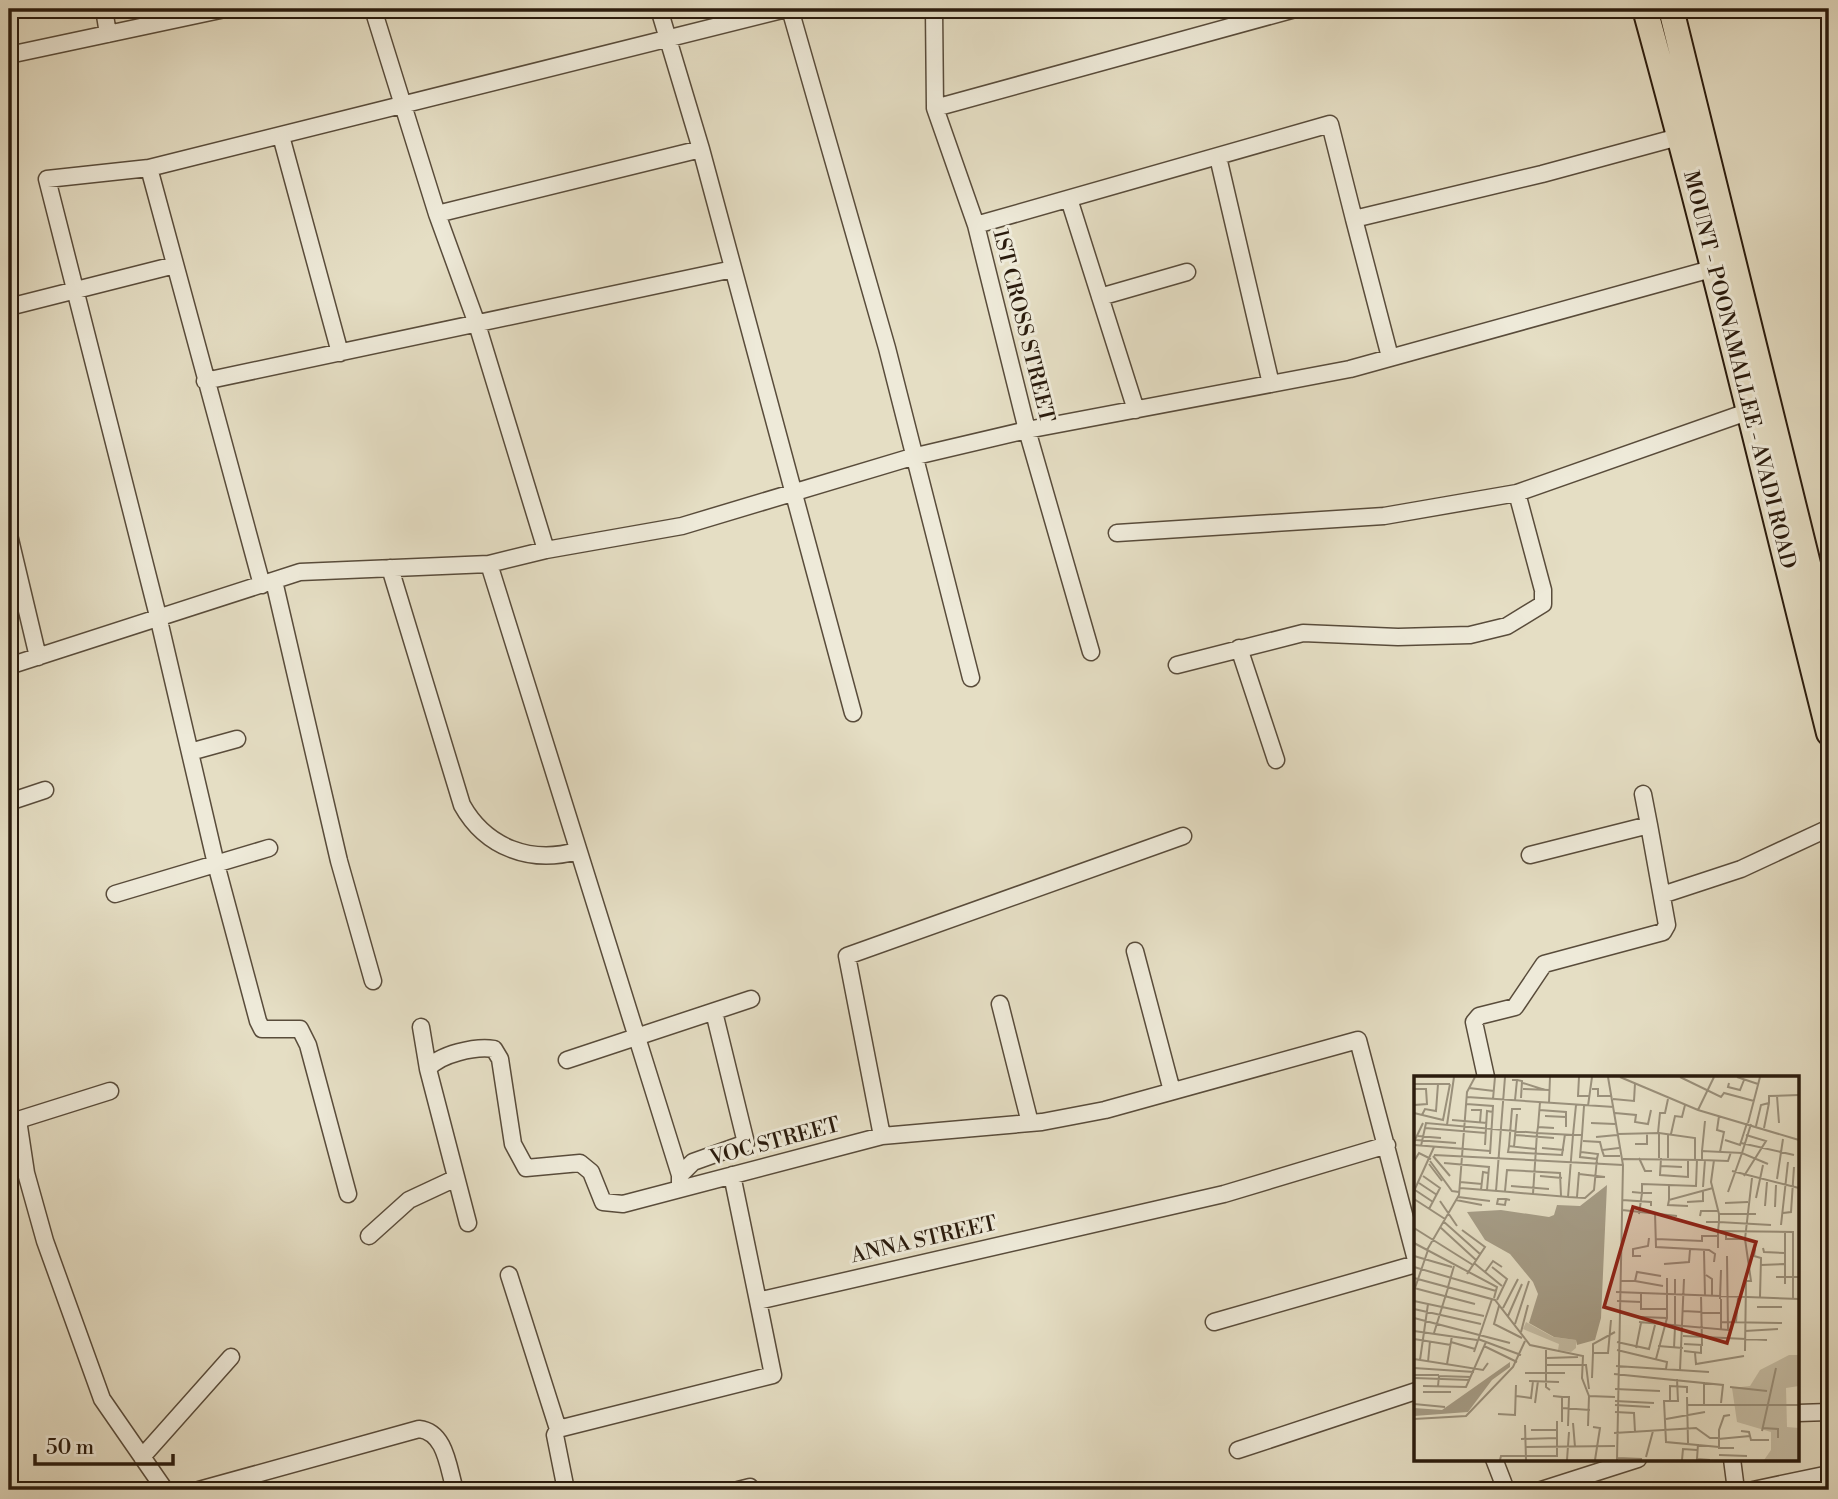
<svg xmlns="http://www.w3.org/2000/svg" width="1838" height="1499" font-family="'Libre Bodoni',serif">
<rect width="100%" height="100%" fill="#e5dec4"/>
<filter id="stains"><feTurbulence type="fractalNoise" baseFrequency=".00286" numOctaves="4"/><feColorMatrix values="0 0 0 0 .2 0 0 0 0 .09 0 0 0 0 .02 0 0 0 .5 -.17"/></filter>
<radialGradient id="worn" r=".72"><stop offset=".6" stop-color="#630" stop-opacity="0"/><stop offset="1" stop-color="#630" stop-opacity=".3"/></radialGradient>
<g fill="none" stroke-linecap="round" stroke-linejoin="round">
<g stroke="#594c3b" stroke-width="19">
<path id="street" d="M104 9 108 34
M373 9 437 214 477 324 546 550
M659 9 701 149 853 713
M790 9 887 348 971 678
M934 9 935 108 976 225 1027 430 1091 652
M9 55 225 9
M935 108 1295 9
M281 136 340 353
M1218 157 1271 384
M149 168 262 585
M1069 199 1136 410
M437 214 701 149
M976 225 1330 124 1354 219
M1100 297 1187 272
M9 307 175 265
M1390 357 1354 219 1542 174 1682 136
M205 381 733 269
M1117 533 1384 516 1517 493
M9 535 38 657
M489 564 680 1175
M390 568 462 805C486 848 531 864 577 851
M274 581 339 861 373 981
M1239 648 1276 760
M1177 665 1303 633 1398 637 1470 635 1507 626 1543 604V590L1517 493 1747 412
M9 666 300 572 489 564 546 550 682 526 912 457 1027 430 1350 369 1722 266
M190 752 237 739
M1643 794 1649 825
M9 802 45 790
M115 894 269 848
M1662 895 1741 869 1829 828
M1135 951 1172 1091
M1000 1004 1030 1123
M421 1027 428 1069
M567 1060 751 999
M1486 1077 1474 1022 1479 1016 1515 1007 1544 964 1663 932 1667 925 1649 825 1530 855
M9 1120H18L110 1091
M18 1120 26 1173 45 1241 102 1399 165 1490
M882 1136 847 956 1183 836
M732 1175 758 1301
M680 1183V1175L693 1162 746 1143 714 1012
M348 1194 308 1045 300 1029H262L258 1021 216 864 158 616 47 179 149 168 786 9
M468 1223 428 1069C439 1054 476 1046 494 1049L500 1059 513 1144 526 1168 580 1163 591 1172 603 1202 623 1204 882 1136 1042 1122 1105 1110 1358 1040 1416 1260
M369 1236 409 1200 454 1179
M509 1275 558 1429 555 1435 566 1490
M1214 1322 1416 1264
M1798 1413 1829 1412
M558 1429 773 1375 758 1301 1224 1194 1387 1145
M1238 1450 1416 1391
M142 1457 231 1357
M1494 1459 1506 1490
M1732 1459 1736 1490
M199 1490 419 1429C446 1432 448 1468 455 1490
M738 1490 750 1487
M1541 1490 1638 1459
M1753 1490 1829 1474"/>
</g>
<g stroke="#2a1b0d" stroke-width="28">
<path id="primary" d="M1645 9C1711 249 1768 491 1829 733
M1671 9 1829 649"/>
</g>
<use href="#street" stroke="#eeead9" stroke-width="16"/>
<use href="#primary" stroke="#e5dec4" stroke-width="24"/>
</g>
<g text-anchor="middle" dominant-baseline="central" stroke-width="6" stroke-linejoin="round" paint-order="stroke">
<g font-size="21" fill="#2a1b0d" stroke="#eeead9">
<text transform="translate(1023 326) rotate(76)">1ST CROSS STREET</text>
<text transform="translate(1739 370) rotate(76)">MOUNT - POONAMALLEE - AVADI ROAD</text>
<text transform="translate(775 1142) rotate(-15)">VOC STREET</text>
<text transform="translate(924 1240) rotate(-13)">ANNA STREET</text>
</g>
</g>
<g transform="translate(1414 1076)">
<rect width="385" height="385" fill="#e5dec4"/>
<path d="M375 279H385V310L372 312 373 351 385 352V384H350L357 374V356L323 346 318 312 336 310 346 294Z" fill="#c5bda5"/>
<path d="M112 246 139 261 162 264V272L157 276 144 274 145 268 109 253Z" fill="#c5bda5"/>
<path d="M193 109 187 242 181 264 163 269 162 264 140 261 115 247 124 218 119 206 96 178 71 164 53 136 87 134 135 141 140 139 143 129 166 130ZM96 286V291L78 304 54 336 0 340V332L28 334Z" fill="#a59c86"/>
<path fill="none" stroke="#9a907b" stroke-width="2" d="M165 1 164 20H175M194 1 209 89 203 384M206 1 284 34 385 64M266 1 307 21 310 17 340 25M323 1 344 8M98 4H103L101 24M103 4 108 5 107 22M109 7 131 14M315 7 314 11 326 14 330 4M0 8H36M55 12 80 15M0 13H12L13 28 0 29M109 13 135 14M178 13H184V20H197M363 20 365 47M53 21 200 31M79 23 81 1M199 23 220 25 221 7M126 26 124 51 140 52M135 27 136 1M52 28 79 30 76 78M162 29 159 59H168L170 30M174 30 178 1M57 34H67L66 46M125 34 152 36V51M284 34 300 1M0 37 29 44 36 8M201 37 222 39 221 46 234 48 237 34M8 39 11 33 22 35 24 8M131 40 152 41M305 40 303 54 310 56 306 76M38 44 73 47M177 47 201 48M334 47 346 1M33 49 40 1M342 50 347 29 355 27V20L385 19M11 52 72 57M350 52 355 27M244 57 246 37H251L254 23M245 57 281 62V83M204 58 245 57V82M257 58 261 40 268 41 271 29M101 59 140 62M4 60 27 62M182 61 203 59M2 64 42 67M311 64 326 69 333 47M169 65 186 66 188 74M0 66 9 47M327 67 380 79M221 68H233V58M0 69 76 75M71 69 73 35 79 36M7 70 12 47 123 57 124 51M95 70 98 33H107M100 71 103 38M128 72 150 74M205 72 188 74 190 80H206M122 73 95 70 94 76 148 79 151 58M288 75 291 45M167 76 184 78 183 83M20 79 209 89M19 80 36 100M225 82 231 95H238M247 82 246 99 274 101V84M254 82V58M209 83 288 84V75L328 77 337 48M288 84 314 85 317 76M300 84 297 106 305 138M0 85 5 77 17 83M16 85 38 115 45 116M30 87 75 91 73 114M15 88 28 105M247 90 268 91M318 95 385 112M165 98 191 101M9 100 26 112 15 133M126 100 148 102M330 100 352 65 332 59M363 103 369 63M46 106 68 108M5 107 23 119M255 109V124L299 112M97 110 135 113M289 111 291 84M46 112 96 116 154 121 159 59 123 57 119 118M1 114 19 126M67 114 69 96 74 97M0 115 20 71M82 115 91 1M91 115 93 94 146 97 147 120M218 116 228 117V108L282 110 283 83M314 116 328 77 354 88M44 121 76 125M154 121 171 122 180 114 183 83 166 81 168 59M163 121 165 96M342 122 349 89M0 123 31 143M92 123 91 129 83 128 84 123H92L96 124M42 124 68 129M208 124 237 126V130M255 124 254 129 274 130M26 125 43 150M273 126 289 125V115M311 127 334 126M351 130 353 106M361 131 362 109M208 134 263 140M241 137 242 171 295 174 301 178 300 186M369 137 377 136 380 91M225 138 228 117H238M286 140 287 135H304M29 145 66 178M292 146H305V138H342M367 149 374 86M26 151 62 184M0 152 59 189M48 154 71 171 53 198M304 155 305 146 357 149M312 155V163H330M242 163 288 165V160H303M0 167 83 211 80 222M304 172V155L379 156V223M349 172 350 176 370 177M341 173 340 180 347 182 346 221M13 174 45 119 53 16 61 1M290 175 291 220M0 180 38 191M227 180H219V173L234 170 235 162M60 187 88 210M250 188 275 186 276 174M347 189 370 188M0 191 82 215M78 191 93 203 83 224M71 196 79 185 88 191M292 199 298 203V221M362 201H385M0 202 81 224 116 269 169 280 168 302 175 320 201 321M206 205H221L223 196 247 200M221 205 249 210M371 208V155M34 211 40 190M0 212 61 228M1 212 14 174M202 216 385 223M306 223 307 194M0 225 70 240M203 225 227 226V217M227 226V233H252M85 230 80 248 108 262M343 231H368M89 232 104 203M0 233 67 248M269 235 307 237M94 240 108 208M227 241 253 242M0 242 96 267M225 246 314 254 313 180M307 246 368 247M322 246 324 222M101 248 115 205M261 251V203M307 253V223M0 255 63 264M331 255 364 253M107 256 114 229M20 257 34 212M269 260 353 264M0 263 37 269M64 263 107 279M37 266 61 273M203 266 235 273 241 249M270 268 288 269 287 219M70 270 103 286M244 270 269 272M222 272 227 247M260 272 261 251M132 274V311L136 314M203 274 253 286 252 293M270 275 287 277V269M331 275 332 205H337L331 163 338 102M60 276 78 223M179 276V268L201 256M281 277 282 288 330 280M133 282 164 281M0 283 69 294 74 287M242 283 253 242V202M6 284 14 228M14 286 16 265M33 288 38 260M132 289H172L175 313M202 290 295 296M0 292 60 296M266 294 270 203M111 297H151M200 298 309 309 307 327M0 299H25M0 302 56 304M178 302 179 277H194L197 244M263 303 264 325H250L252 366 305 371M115 305 145 306M9 310 52 311 72 266M24 310 25 300 57 301M316 311 353 315M201 313 246 315M9 316H37M102 320 117 322 119 305M139 320 148 321V346M148 321H155L154 350M273 321 274 367M201 325 240 327M256 325V310L273 311V317M121 327 124 305M0 328 31 331M201 329 236 331M273 329H385M290 329V306M148 332 176 334M201 336 220 337 221 356M84 338 101 339 102 309M316 339 310 340 305 354V372H320M0 343 52 340 99 291 111 265M252 343 291 336M159 347 161 371M111 349 112 384M174 350 175 320M179 351 186 352 181 384M349 352 364 353V362M117 354H143M327 355 335 356 337 364H355M348 355 362 292M200 357 282 352 296 362H305M107 363 143 362M304 363 336 360M284 368 283 383 296 384M111 371 201 370M305 379 333 380M232 381 239 355M203 382 228 383M86 384 87 380H143V345M153 384 155 356M268 384 269 373 283 374"/>
<path fill="#8f2418" fill-opacity="0.15" stroke="#8f2418" stroke-width="3.5" d="M219 131 342 166 313 267 190 231Z"/>
<rect width="385" height="385" fill="none" stroke="#2a1b0d" stroke-width="3.5"/>
</g>
<rect width="1838" height="1499" fill="none" stroke="#e5dec4" stroke-width="35"/>
<rect x="10" y="10" width="1817" height="1478" fill="none" stroke="#2a1b0d" stroke-width="3.5"/>
<rect x="18" y="18" width="1803" height="1464" fill="none" stroke="#2a1b0d" stroke-width="2"/>
<path d="M35 1454v10h138v-10" fill="none" stroke="#2a1b0d" stroke-width="3.5"/>
<text x="46" y="1454" font-size="21" fill="#2a1b0d" stroke="#eeead9" stroke-width="5" paint-order="stroke">50 m</text>
<rect width="100%" height="100%" filter="url(#stains)"/>
<rect width="100%" height="100%" fill="url(#worn)"/>
</svg>
